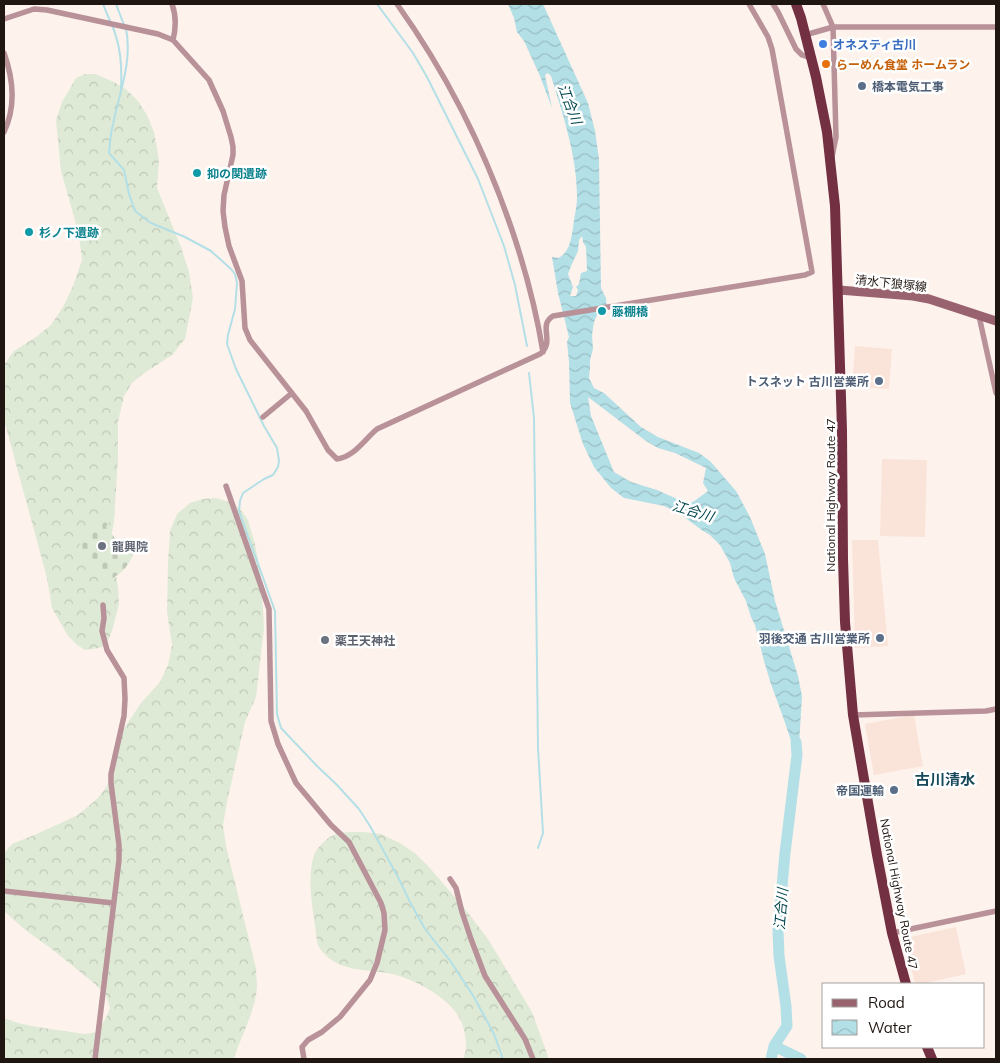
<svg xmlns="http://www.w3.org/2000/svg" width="1000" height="1063" font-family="Mulish,'Noto Sans JP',sans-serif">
<defs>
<pattern id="forest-crowns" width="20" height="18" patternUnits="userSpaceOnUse" patternTransform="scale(1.25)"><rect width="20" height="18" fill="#dfead6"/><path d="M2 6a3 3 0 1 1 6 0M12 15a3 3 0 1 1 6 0" fill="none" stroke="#bfc8b7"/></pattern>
<pattern id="cemetery-stones" width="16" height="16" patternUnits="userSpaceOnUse" patternTransform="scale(1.25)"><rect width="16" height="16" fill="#dfead6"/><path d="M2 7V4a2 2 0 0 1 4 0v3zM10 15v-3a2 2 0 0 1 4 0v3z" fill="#bfc8b7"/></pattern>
<pattern id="water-waves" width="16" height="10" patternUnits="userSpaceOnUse" patternTransform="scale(1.25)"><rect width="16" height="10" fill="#b3dfe6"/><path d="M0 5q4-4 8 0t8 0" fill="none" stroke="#9abfc4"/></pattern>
</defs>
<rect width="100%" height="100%" fill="#fef2ec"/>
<path fill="#fae4d9" d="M855 346 892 349 889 389 852 387Z
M882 459 927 460 925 537 880 536Z
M852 540H878L888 646 855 648Z
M914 715 923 766 874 775 865 724Z
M956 927 966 974 921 984H915L905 938Z"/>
<path fill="url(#forest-crowns)" d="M85 74H95L114 82 127 90 138 101 147 115 154 132 159 160 157 188 181 247 189 272 193 298 185 339 172 355 143 374 132 383 124 396 118 422V458L114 522 110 543 118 587 119 604 112 631 106 645 99 648 85 650 76 644 68 636 52 608 47 578 4 420V365L14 351 36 337 51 325 63 307 73 286 82 260 79 235 61 171 56 120 62 102 76 78Z
M216 498 232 503 241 510 248 520 255 544 261 576 264 628 256 697 245 722 227 802 223 825 226 846 256 968C256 974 257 981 257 987 255 1013 241 1035 234 1059H4V1018L18 1023 37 1027 85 1034 96 1032 106 1018 110 1008 106 995 95 984 53 950 24 929 4 911V853L12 844 39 833 78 815 98 798 107 786 111 772 112 758 118 740 127 724 141 703 160 682 168 665 172 645 167 612 168 562 170 531 177 514 190 503 203 499Z
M362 832 381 834 400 843 416 854 429 867 465 909 488 939 532 1012 549 1059H463C468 1048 466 1038 463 1026 455 1001 420 982 396 975 375 969 349 973 330 959 326 956 320 950 318 945 316 939 316 932 315 926 312 905 307 876 314 855 316 850 322 843 326 840 335 831 349 832 362 832Z"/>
<path fill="url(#cemetery-stones)" d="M104 511 111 520 106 527 122 547 130 541 134 553C127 568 122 574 107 581L79 545 99 519 100 514Z"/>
<path fill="url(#water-waves)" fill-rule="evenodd" d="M508 4H543L588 103 595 131 599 159 601 288 606 298 607 309 597 315 594 322 592 335 593 349 590 360V368L589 378 594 388 604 393 641 427 658 437 699 453 710 461 736 491 750 517 765 554 775 601 798 676 802 696 798 761 783 717 771 684 764 661 755 625 751 617 746 601 734 578 730 563 720 545 710 535 703 531 680 514 664 506 624 498 611 488 594 467 583 444 570 403 569 362 567 342 569 337 558 293 552 257 559 258C570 251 571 239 573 228 574 218 577 207 577 197 577 156 563 115 551 76L548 73 545 75 552 108 540 76 524 41 517 32 514 18ZM582 236 583 242 586 247 587 271 581 273 579 284 576 287 578 290 576 296H570L573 287 568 274 571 266 578 251 579 240ZM588 397 646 441 658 448 675 453 706 468 703 483 708 491 693 502H684L657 490 631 482 614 472 591 416Z"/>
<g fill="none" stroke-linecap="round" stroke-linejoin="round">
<path stroke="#b3dfe6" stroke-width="2" d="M103 4 110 21
M116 4 124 25
M377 4 413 53 427 77 478 179 504 246 515 285 527 346
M112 25C121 47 122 66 121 89
M126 29C133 63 118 96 112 129 110 137 110 145 109 153L124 170 129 194 135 211 151 223 185 237 211 251 231 269 235 274 237 283 235 309 228 335 227 344 236 369 264 426 277 448 279 461 278 467 273 475 264 479 243 493 240 501 239 511 275 611 277 714 281 728 318 767 336 784 359 809 370 826 399 879 410 902 425 929 451 962 474 997 494 1034 503 1059
M529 373 534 418 538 748 543 833 538 848"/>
<path stroke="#b3dfe6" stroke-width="11" d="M774 1046 801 1059
M771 1059 774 1046 787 1026 786 1006 779 956 778 931 785 853 797 755 796 742"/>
<path stroke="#b89199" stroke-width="5.5" d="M172 4C176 15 176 28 173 40
M397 4C447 74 483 145 511 227 525 268 536 309 543 352
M773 4 778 12 796 49 802 55 811 58
M823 4 833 27 836 137 832 157
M4 19 34 9 47 10 158 34 173 40 209 80 223 111 231 137 233 147V155L224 195 223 211 225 227 229 246 242 281 245 328 250 340 306 411 328 450 337 459C354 457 365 439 377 429L540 354C556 341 537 326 553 316L805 275 812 272 772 49 768 37 749 4
M805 35 833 27H996
M4 53C13 78 16 107 4 132
M979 316 996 393
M263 417 292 393
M226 486 269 609 271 721 278 744 296 783 331 825 349 842 381 903 384 913 385 930 377 963 370 980 340 1017 322 1032 308 1040 302 1047 304 1059
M853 715 986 711 996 709
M450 879 456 888 462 912 471 939 485 976 525 1039 533 1059
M4 891 113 903
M892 933 996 911
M95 1059 119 860V845L111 783V774L124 716 125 699 124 678 107 650 102 631 104 618 103 605"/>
<path stroke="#98626e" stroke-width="9" d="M839 290 913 296 929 299 996 321"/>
<path stroke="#743043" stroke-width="10" d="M796 4 801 18 816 77 827 132 835 206 842 430 843 559 845 622 853 715 877 855 892 933 906 984
M927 1047 932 1059"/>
</g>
<circle fill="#3f7fe0" stroke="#fff" stroke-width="2" cx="823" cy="44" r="5"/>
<circle fill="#e8710a" stroke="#fff" stroke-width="2" cx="826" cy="64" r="5"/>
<g fill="#5c6f8a" stroke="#fff" stroke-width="2">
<circle cx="862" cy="86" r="5"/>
<circle cx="879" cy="381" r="5"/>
<circle cx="880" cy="638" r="5"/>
<circle cx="894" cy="790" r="5"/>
</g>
<g fill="#0f9aa8" stroke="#fff" stroke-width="2">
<circle cx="197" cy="173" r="5"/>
<circle cx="29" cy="232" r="5"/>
<circle cx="602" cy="311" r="5"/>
</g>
<g fill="#6b7280" stroke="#fff" stroke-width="2">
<circle cx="102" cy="546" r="5"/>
<circle cx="325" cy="640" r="5"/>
</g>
<g text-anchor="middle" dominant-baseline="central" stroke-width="5" stroke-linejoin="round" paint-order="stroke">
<g font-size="12" font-weight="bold" fill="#366cbe" stroke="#fff" text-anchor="start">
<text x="833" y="44">オネスティ古川</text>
</g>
<g font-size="12" font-weight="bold" fill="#c56008" stroke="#fff" text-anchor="start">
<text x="836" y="64">らーめん食堂 ホームラン</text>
</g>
<g font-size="12" font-weight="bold" fill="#4e5e75" stroke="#fff" text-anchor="end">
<text x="872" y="86" text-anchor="start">橋本電気工事</text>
<text x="869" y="381">トスネット 古川営業所</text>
<text x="870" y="638">羽後交通 古川営業所</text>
<text x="884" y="790">帝国運輸</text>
</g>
<g font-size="12" font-weight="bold" fill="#0d838f" stroke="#fff" text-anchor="start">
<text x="207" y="173">抑の関遺跡</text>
<text x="39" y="232">杉ノ下遺跡</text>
<text x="612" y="311">藤棚橋</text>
</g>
<g font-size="12" fill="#201611" stroke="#fff">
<text transform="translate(891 283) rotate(6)">清水下狼塚線</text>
<text transform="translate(830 495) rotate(-90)">National Highway Route 47</text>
<text transform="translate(899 894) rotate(79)">National Highway Route 47</text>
</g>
<g font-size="12" font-weight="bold" fill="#5b616d" stroke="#fff" text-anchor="start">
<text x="112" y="546">龍興院</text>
<text x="335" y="640">薬王天神社</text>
</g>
<g font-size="14" font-style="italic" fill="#00454c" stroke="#fff">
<text transform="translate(570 104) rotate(69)">江合川</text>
<text transform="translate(693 511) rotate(17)">江合川</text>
<text transform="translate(781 909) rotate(-85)">江合川</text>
</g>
<g font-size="15" font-weight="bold" fill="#17495b" stroke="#fff">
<text x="945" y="779">古川清水</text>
</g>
</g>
<rect width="1000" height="1063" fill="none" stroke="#201611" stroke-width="10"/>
<rect x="822" y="983" width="162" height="65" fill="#ffffff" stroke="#a6a2a0"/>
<rect x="832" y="999" width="25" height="8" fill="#98626e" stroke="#a6a2a0"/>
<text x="868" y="1008" font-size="15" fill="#201611">Road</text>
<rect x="832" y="1020" width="25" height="15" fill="url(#water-waves)" stroke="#a6a2a0"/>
<text x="868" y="1033" font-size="15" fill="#201611">Water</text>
</svg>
